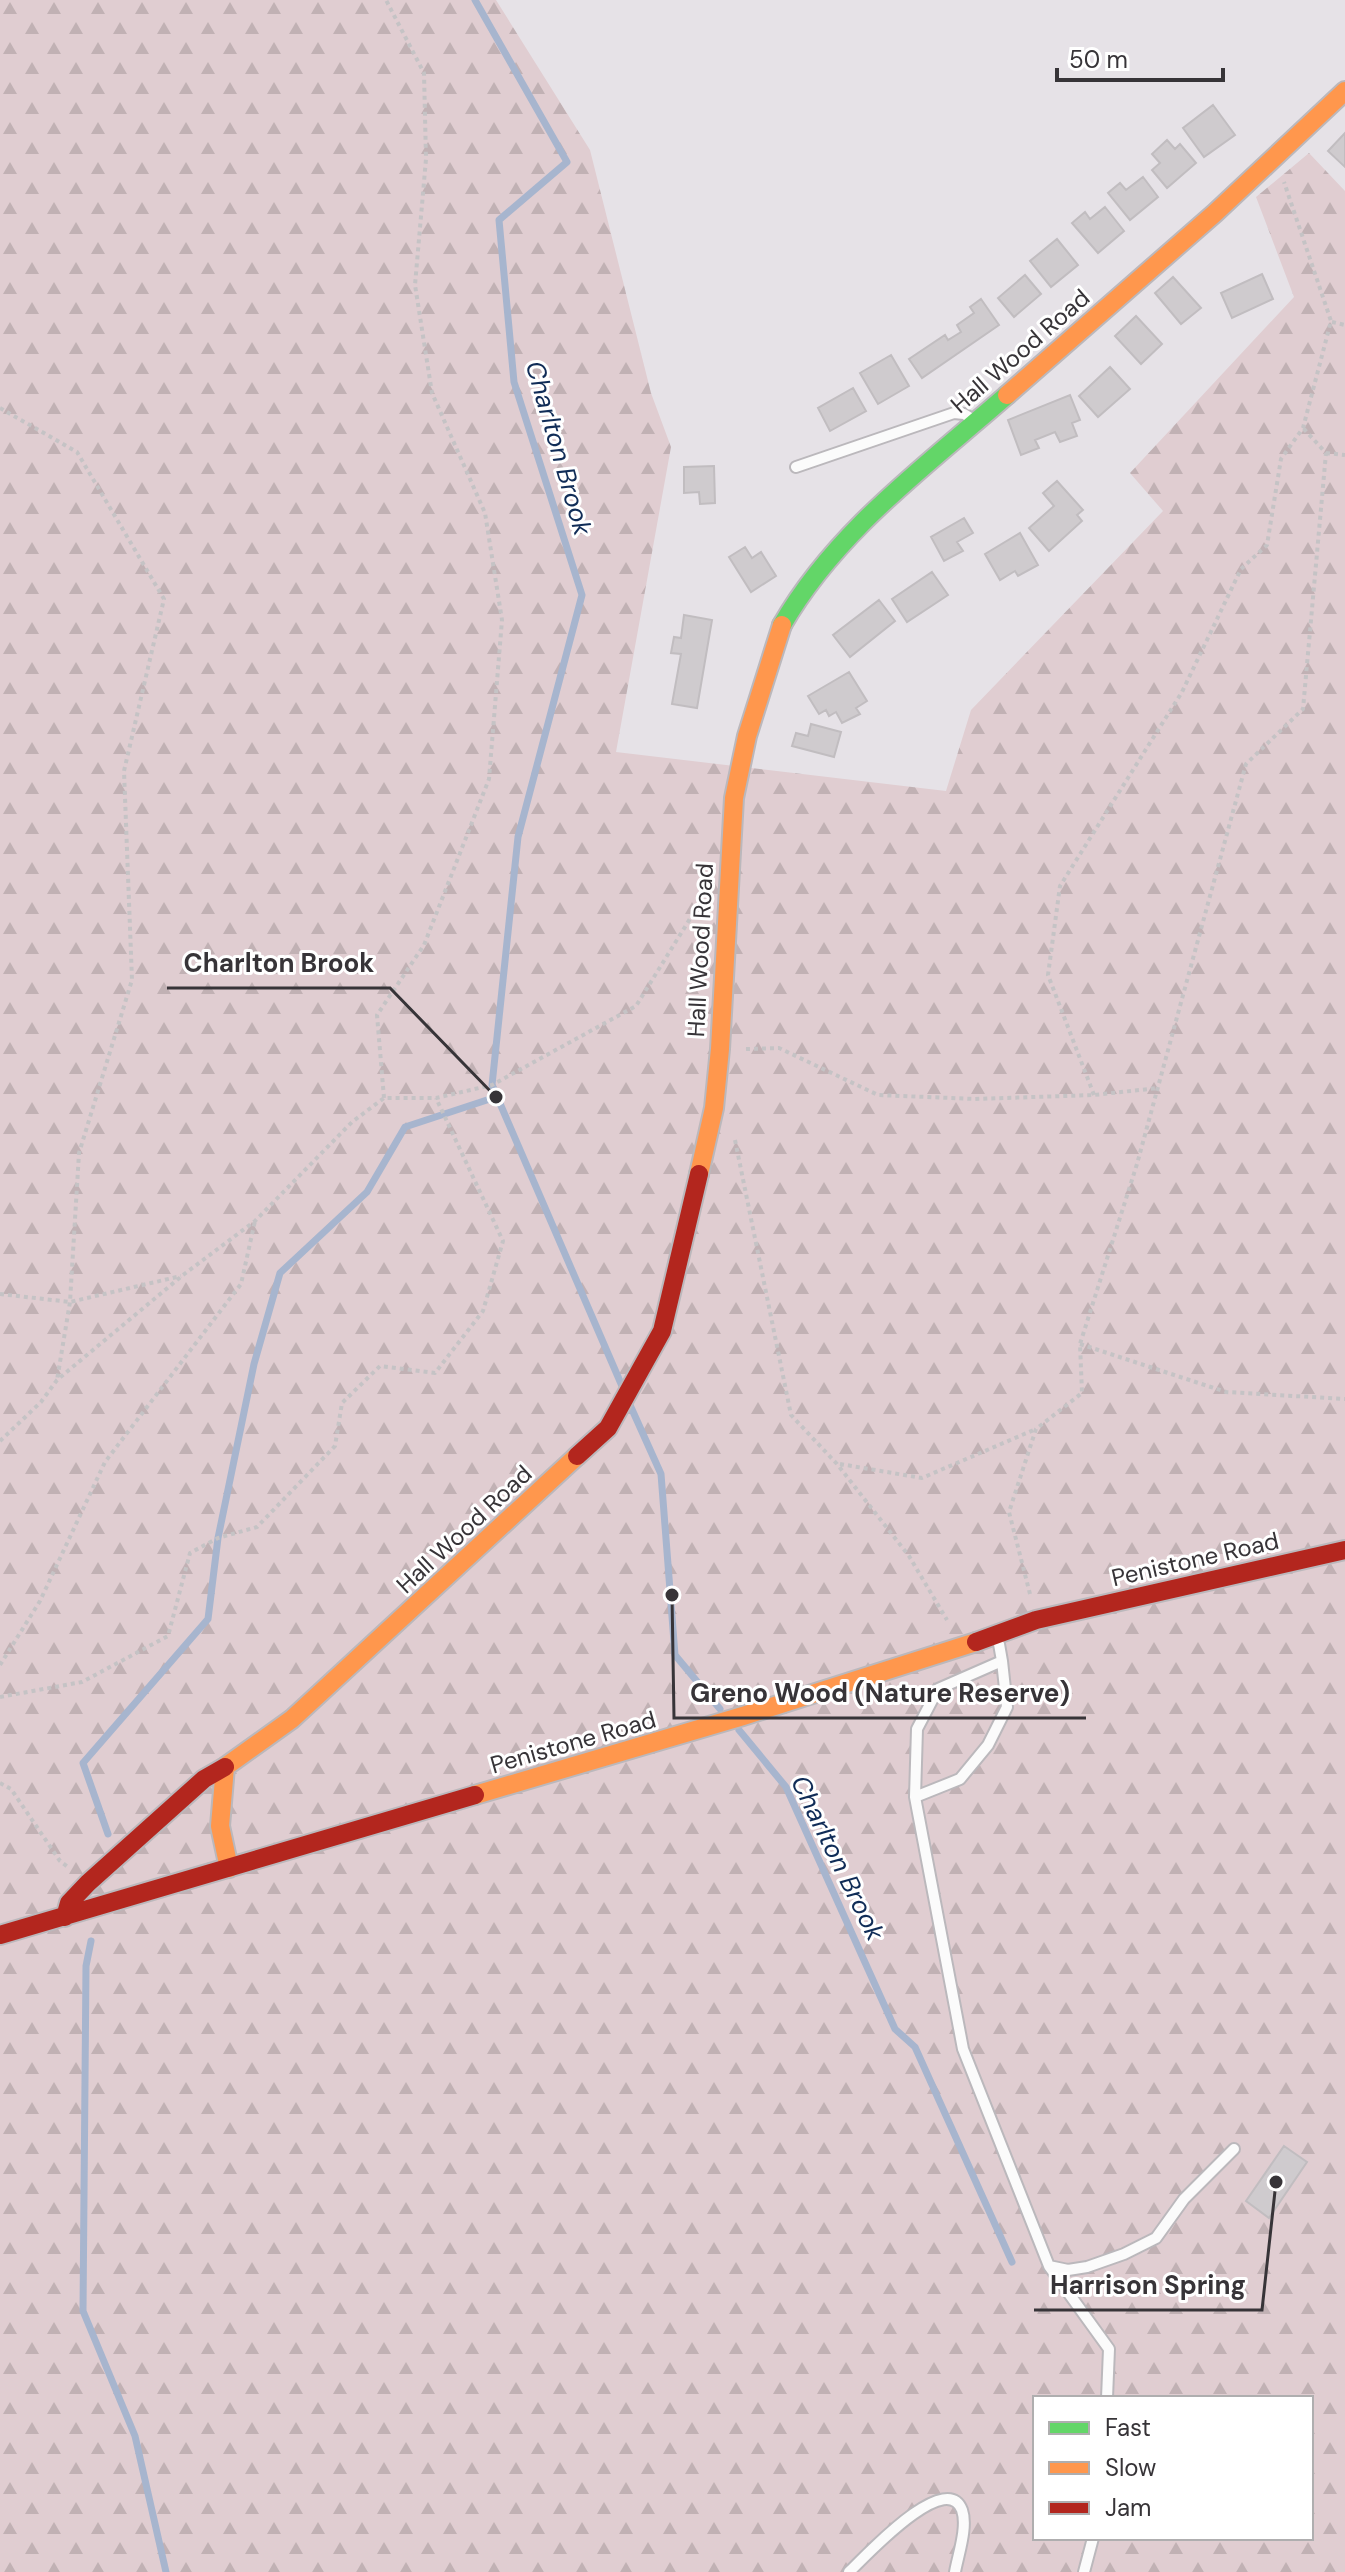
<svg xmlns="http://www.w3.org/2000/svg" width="1345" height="2572" font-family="'DM Sans',sans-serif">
<defs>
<pattern id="forest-firs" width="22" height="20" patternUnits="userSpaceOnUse" patternTransform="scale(2)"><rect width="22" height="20" fill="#e0cdd1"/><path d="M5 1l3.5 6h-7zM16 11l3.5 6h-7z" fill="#c1b1b4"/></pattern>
</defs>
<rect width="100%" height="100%" fill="#e6e2e7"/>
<path fill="url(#forest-firs)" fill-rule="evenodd" d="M0 0H496L590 150 651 393 671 447 616 752 946 791 971 710 1163 511 1130 473 1294 297 1256 197 1309 153 1345 191V2572H0ZM1035 2398H1311V2538H1035Z"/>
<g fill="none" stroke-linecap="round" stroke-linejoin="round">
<path stroke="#a7b5ce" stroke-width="7" d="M475 0 567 162 499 220 514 382 582 595 518 837 492 1085 622 1386
M630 1405 661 1474 675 1655 720 1709
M739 1730 786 1787 895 2029 915 2047 1012 2262
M108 1834 83 1763 208 1619 218 1538 254 1364 280 1273 367 1192 405 1127 496 1097
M91 1941 86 1966 83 2311 135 2436 166 2572"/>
</g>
<path fill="#cfcbce" stroke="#c1bdc0" stroke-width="2" d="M1213 105 1235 135 1204 157 1183 128Z
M1345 133V167L1328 151Z
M1167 140 1175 149 1180 144 1196 163 1167 188 1152 170 1160 163 1152 154Z
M1143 177 1158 197 1130 220 1108 193 1120 183 1126 190Z
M1105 207 1124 231 1098 253 1072 223 1085 212 1090 219Z
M1057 239 1078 265 1051 287 1030 261Z
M1262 274 1273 299 1232 318 1221 293Z
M1025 275 1041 294 1014 317 998 298Z
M1173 277 1201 308 1181 324 1155 293Z
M981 299 999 325 922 378 909 359 945 335 948 340 961 332 957 325 974 313 970 307Z
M1136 316 1162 344 1141 364 1115 336Z
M891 355 909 386 878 404 860 373Z
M1110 367 1130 389 1098 417 1079 396Z
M853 388 866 411 830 431 818 408Z
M1070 395 1080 420 1072 423 1077 436 1060 442 1055 432 1035 440 1039 448 1021 455 1008 420Z
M714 466 715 503 700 504 699 492 684 493V467Z
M1057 481 1083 510 1077 515 1082 521 1049 551 1029 528 1054 506 1043 493Z
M964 518 973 533 957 542 963 551 944 561 931 537Z
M1020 533 1038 565 1018 576 1015 571 1000 580 985 554Z
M745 547 752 558 761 552 776 576 751 592 729 557Z
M932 572 948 595 907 622 892 599Z
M879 600 895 621 850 657 833 635Z
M684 615 712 620 697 708 672 704 681 654 671 653 674 637 681 638Z
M849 672 867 701 856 708 860 714 842 723 836 712 829 716 826 710 819 714 808 696Z
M811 724 841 732 834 757 792 746 796 733 808 736Z
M1284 2146 1307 2162 1269 2218 1246 2201Z"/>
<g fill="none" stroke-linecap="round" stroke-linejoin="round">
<g stroke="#bbb8bc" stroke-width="14">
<path id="lane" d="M796 467 954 413 964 414 974 420
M999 1644 1002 1661 938 1689 917 1729 915 1797 963 2049 1049 2266 1109 2349 1107 2398
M915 1797 960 1779 988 1745 1007 1707 1002 1661
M1049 2266 1068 2270 1087 2267 1124 2254 1156 2238 1184 2199 1234 2149
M849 2572C863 2559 946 2468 962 2510 968 2527 958 2555 955 2572
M1084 2572 1093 2538"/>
</g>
<g stroke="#bbb8bc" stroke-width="22">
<path id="fast" d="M782 625C836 531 926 466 1007 395"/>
</g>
<g stroke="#bbb8bc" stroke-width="22">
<path id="slow" d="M1007 395 1215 213 1345 91
M699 1174 714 1108 720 1049 734 798 747 736 782 625
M475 1795 743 1716 976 1642
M229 1868 220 1826 225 1767 292 1719 577 1456"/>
</g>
<g stroke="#bbb8bc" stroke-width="22">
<path id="jam" d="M577 1456 608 1428 662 1331 699 1174
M976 1642 1036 1620 1345 1550
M65 1917 69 1903 88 1883 204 1779 225 1767
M0 1935 475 1795"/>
</g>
<path stroke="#c5c3c5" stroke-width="4" stroke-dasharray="4 4" stroke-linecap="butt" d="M1332 322 1345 325
M0 408 77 452 164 599 124 771 132 980 79 1153 70 1302 57 1380
M1326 453 1345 455
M746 1049 779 1048 878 1095 975 1099 1094 1095 1158 1088
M1094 1095 1048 975 1060 886 1182 692 1241 569 1267 545 1281 459 1303 428 1331 321 1284 182
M384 1098 377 1015 424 945 489 779 502 620 485 513 432 393 415 285 426 159 424 73 386 0
M735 1140 791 1415 837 1464 909 1556 947 1620
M0 1294 70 1302 181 1276
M1080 1344 1226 1392 1345 1399
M0 1441 41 1402 57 1380 183 1275 255 1221 352 1122 384 1098H436L492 1085 636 1006 701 901
M840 1464 922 1478 1036 1429
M1030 1594 1009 1512 1036 1429 1082 1393 1080 1344 1137 1164 1246 764 1303 709 1326 453 1303 428
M0 1665 40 1601 105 1462 241 1284 255 1221
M0 1697 82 1682 168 1636 190 1553 218 1538 257 1527 335 1446 342 1403 380 1366 435 1373 483 1311 503 1241 436 1098
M0 1783 11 1789 60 1861 68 1867"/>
<use href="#lane" stroke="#fbfbfb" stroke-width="10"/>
<use href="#fast" stroke="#63d668" stroke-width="18"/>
<use href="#slow" stroke="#ff974d" stroke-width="18"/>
<use href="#jam" stroke="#b3261e" stroke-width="18"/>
</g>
<g text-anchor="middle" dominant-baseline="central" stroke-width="6" stroke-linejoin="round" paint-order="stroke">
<g font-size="24" fill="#373438" stroke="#fff">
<text transform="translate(1020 351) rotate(-41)">Hall Wood Road</text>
<text transform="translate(700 950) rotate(-87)">Hall Wood Road</text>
<text transform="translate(464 1529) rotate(-43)">Hall Wood Road</text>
<text transform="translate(1195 1559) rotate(-13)">Penistone Road</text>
<text transform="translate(573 1742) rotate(-16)">Penistone Road</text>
</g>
<g font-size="26" font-style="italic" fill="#102c57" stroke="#fff">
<text transform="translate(559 448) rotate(74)">Charlton Brook</text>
<text transform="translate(838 1858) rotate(64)">Charlton Brook</text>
</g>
</g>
<path fill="none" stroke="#373438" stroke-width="3" d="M496 1097L390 988H167M672 1595L674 1718H1086M1276 2182L1262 2310H1034"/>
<g fill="#373438" stroke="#fff" stroke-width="3">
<circle cx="496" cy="1097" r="8"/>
<circle cx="672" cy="1595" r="8"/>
<circle cx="1276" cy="2182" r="8"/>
</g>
<g font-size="26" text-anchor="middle" font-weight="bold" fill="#373438" stroke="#fff" stroke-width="6" stroke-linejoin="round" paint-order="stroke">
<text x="279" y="972">Charlton Brook</text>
<text x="880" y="1702">Greno Wood (Nature Reserve)</text>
<text x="1148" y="2294">Harrison Spring</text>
</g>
<rect x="1033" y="2396" width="280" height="144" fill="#ffffff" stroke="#afaeaf" stroke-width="2"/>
<rect x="1049" y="2422" width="40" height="12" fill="#63d668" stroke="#afaeaf" stroke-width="2"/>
<text x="1105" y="2436" font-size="24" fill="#373438">Fast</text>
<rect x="1049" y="2462" width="40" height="12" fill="#ff974d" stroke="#afaeaf" stroke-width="2"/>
<text x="1105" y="2476" font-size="24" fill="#373438">Slow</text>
<rect x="1049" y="2502" width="40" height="12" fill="#b3261e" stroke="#afaeaf" stroke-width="2"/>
<text x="1105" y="2516" font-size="24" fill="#373438">Jam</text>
<path d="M1057 68v12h166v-12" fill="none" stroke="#373438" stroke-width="4"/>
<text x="1069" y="68" font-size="24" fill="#373438" stroke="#ffffff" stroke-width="6" paint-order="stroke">50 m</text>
</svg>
